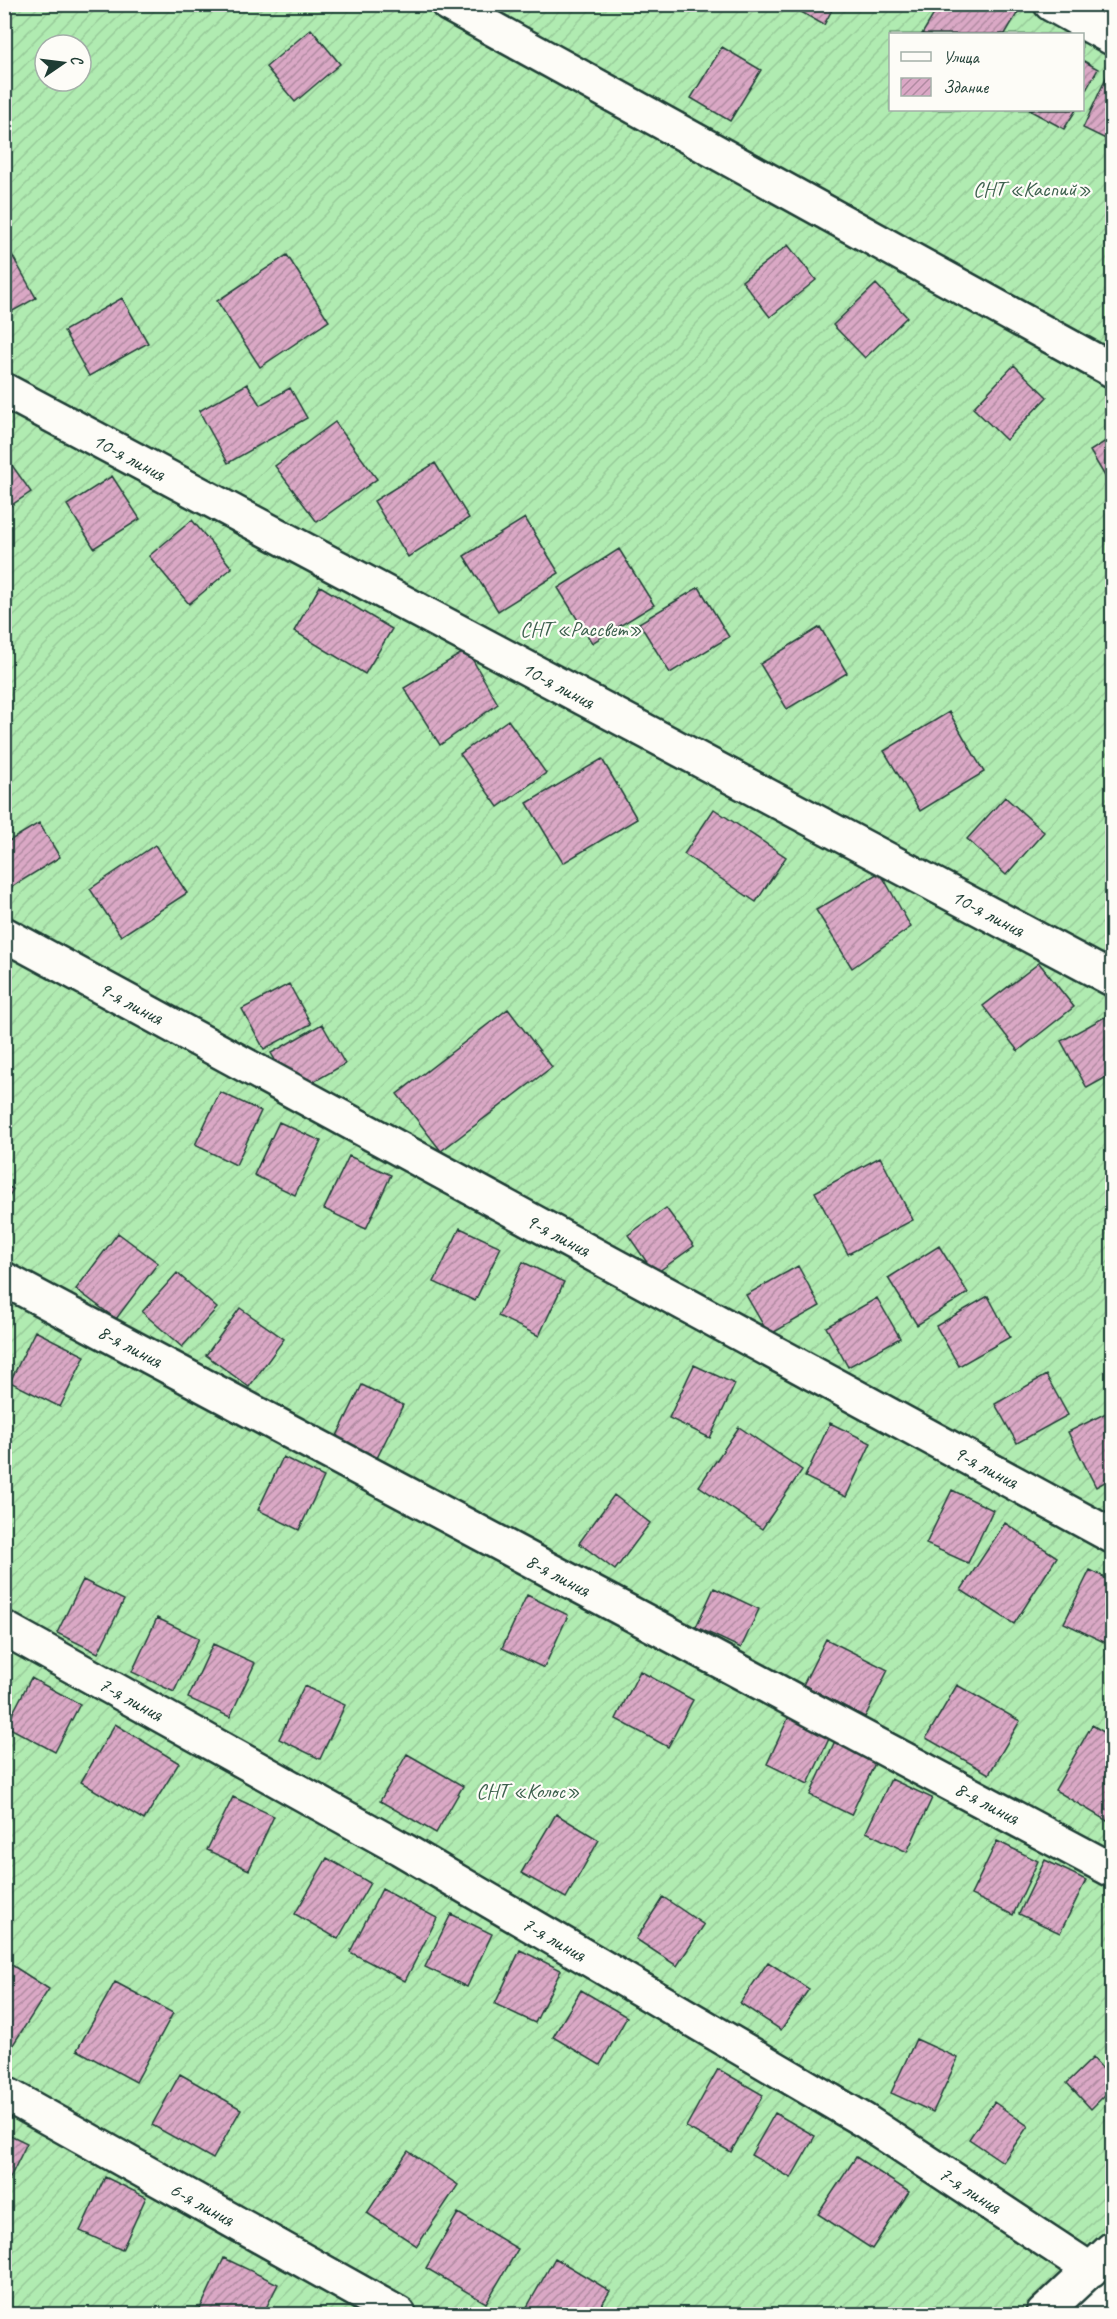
<svg xmlns="http://www.w3.org/2000/svg" width="1117" height="2319" font-family="Caveat,sans-serif">
<defs>
<pattern id="garden-furrows" width="10" height="10" patternUnits="userSpaceOnUse" patternTransform="scale(1.5)"><rect width="10" height="10" fill="#b0ebb1"/><path d="M-1 1l2-2M0 10L10 0M9 11l2-2" fill="none" stroke="#97ca99"/></pattern>
<pattern id="building-hatch" width="6" height="6" patternUnits="userSpaceOnUse" patternTransform="scale(1.5)"><rect width="6" height="6" fill="#daa8c5"/><path d="M-1 1l2-2M0 6l6-6M5 7l2-2" fill="none" stroke="#b08aa1"/></pattern>
</defs>
<rect width="100%" height="100%" fill="#fdfcf7"/>
<filter id="ink" filterUnits="userSpaceOnUse"><feTurbulence type="fractalNoise" baseFrequency=".0167" numOctaves="2"/><feDisplacementMap in="SourceGraphic" scale="12" xChannelSelector="R" yChannelSelector="G"/><feConvolveMatrix kernelMatrix="1 2 1 2 8 2 1 2 1" color-interpolation-filters="sRGB"/></filter>
<g filter="url(#ink)">
<path fill="url(#garden-furrows)" stroke="#689472" stroke-width="1.5" fill-rule="evenodd" d="M5 5H1112V2232L1029 2314H5ZM890 34H1082V110H890ZM45 45H81V81H45Z"/>
<path fill="url(#building-hatch)" stroke="#1f3d34" stroke-width="1.5" d="M787 4H835L824 25Z
M940 4H1006L1018 12 1005 34H922Z
M311 29 340 64 295 102 266 67Z
M722 47 761 70 730 121 691 98Z
M1082 60 1098 69 1082 97Z
M1112 65V142L1083 128Z
M1029 110H1076L1064 129Z
M788 245 816 280 770 317 742 281Z
M7 246 36 298 4 316V248Z
M287 255 329 321 260 367 217 301Z
M876 284 907 317 865 358 833 325Z
M122 298 148 343 89 376 64 331Z
M1014 365 1047 397 1006 440 973 408Z
M247 384 260 405 290 388 307 418 228 463 199 411Z
M335 422 377 479 317 522 275 466Z
M1112 437V488L1090 451Z
M4 454 31 492 4 510Z
M435 463 469 518 408 557 374 501Z
M112 476 140 519 94 548 67 505Z
M525 518 559 573 498 611 464 556Z
M192 520 232 568 189 604 149 556Z
M619 549 654 605 592 643 558 588Z
M320 586 392 629 365 674 294 631Z
M699 587 729 637 670 673 639 623Z
M820 627 847 673 787 709 760 664Z
M467 650 498 704 440 745 404 688Z
M949 712 984 772 920 811 884 751Z
M508 720 546 773 498 807 460 754Z
M602 759 637 819 563 863 527 803Z
M1005 797 1044 832 1006 875 967 839Z
M714 809 786 857 756 902 684 854Z
M39 823 60 857 10 888 4 879V844Z
M155 845 187 893 121 936 90 889Z
M880 872 911 927 852 968 816 910Z
M1039 963 1074 1007 1018 1051 983 1006Z
M289 984 311 1024 264 1049 242 1009Z
M508 1009 552 1067 441 1151 397 1094Z
M1112 1013V1074L1087 1088 1061 1041Z
M322 1024 345 1064 294 1093 271 1053Z
M220 1092 261 1111 236 1165 195 1145Z
M279 1122 321 1141 295 1195 254 1175Z
M349 1156 391 1175 366 1229 324 1209Z
M880 1157 913 1220 848 1254 815 1192Z
M4 1185 13 1189 4 1207Z
M666 1208 694 1246 655 1274 628 1235Z
M460 1228 501 1247 475 1301 434 1282Z
M118 1233 158 1263 116 1319 76 1289Z
M939 1246 968 1293 917 1325 888 1278Z
M523 1262 564 1282 539 1336 498 1316Z
M798 1266 820 1306 769 1335 746 1295Z
M177 1273 217 1308 182 1347 142 1312Z
M988 1296 1010 1337 959 1366 936 1326Z
M877 1298 900 1338 848 1367 826 1327Z
M240 1308 284 1339 249 1387 206 1355Z
M35 1331 85 1356 60 1407 10 1382Z
M694 1365 735 1384 710 1438 669 1418Z
M1046 1375 1068 1415 1017 1443 995 1404Z
M362 1385 403 1405 377 1458 336 1438Z
M1112 1410V1478L1096 1487 1068 1432Z
M830 1423 871 1443 846 1497 805 1477Z
M739 1427 802 1470 762 1529 699 1486Z
M283 1457 324 1477 299 1530 258 1510Z
M952 1490 993 1510 968 1563 926 1544Z
M614 1495 650 1523 615 1570 579 1543Z
M1005 1523 1057 1557 1014 1624 961 1590Z
M1090 1570 1112 1581V1629L1106 1643 1064 1623Z
M83 1580 124 1600 98 1653 57 1633Z
M714 1588 759 1609 741 1648 696 1627Z
M527 1595 568 1615 544 1668 502 1648Z
M157 1618 199 1638 174 1692 132 1672Z
M826 1639 888 1670 865 1717 803 1685Z
M213 1644 255 1663 230 1717 188 1698Z
M640 1671 693 1700 668 1747 616 1719Z
M31 1678 80 1704 55 1752 6 1726Z
M957 1685 1020 1721 989 1774 926 1738Z
M304 1686 345 1705 320 1759 279 1739Z
M792 1710 833 1730 808 1784 767 1764Z
M115 1724 179 1763 144 1820 81 1782Z
M1092 1725 1112 1737V1824L1055 1790Z
M835 1741 876 1761 851 1815 810 1795Z
M407 1754 463 1786 436 1833 380 1801Z
M891 1779 932 1798 907 1852 866 1832Z
M233 1797 274 1816 249 1870 207 1850Z
M556 1814 599 1840 566 1898 521 1873Z
M997 1841 1038 1861 1013 1915 971 1895Z
M327 1858 370 1883 338 1939 295 1914Z
M1045 1860 1086 1880 1060 1933 1019 1914Z
M382 1889 437 1918 405 1981 350 1952Z
M663 1897 704 1925 677 1966 636 1939Z
M451 1914 492 1934 467 1987 425 1967Z
M520 1950 561 1970 535 2023 495 2004Z
M4 1960 49 1989 7 2054 4 2053Z
M768 1962 809 1989 781 2030 740 2003Z
M115 1982 173 2013 136 2082 77 2050Z
M581 1990 627 2017 600 2065 553 2037Z
M916 2039 958 2058 933 2112 891 2093Z
M1093 2058 1112 2079V2088L1091 2109 1067 2083Z
M718 2069 763 2095 731 2152 686 2127Z
M180 2074 241 2109 213 2159 152 2125Z
M994 2102 1028 2126 1003 2162 969 2139Z
M775 2113 815 2136 791 2178 751 2155Z
M4 2132 27 2143 4 2190Z
M408 2151 458 2185 417 2246 367 2213Z
M856 2157 909 2192 872 2249 818 2214Z
M105 2177 146 2197 122 2250 80 2231Z
M458 2213 518 2249 486 2303 426 2268Z
M224 2258 278 2284 263 2314H211L200 2309Z
M555 2258 610 2291 596 2314H523Z"/>
<g fill="none" stroke-linecap="round" stroke-linejoin="round">
<g stroke="#1f3d34" stroke-width="38">
<path id="street" d="M448 4 1112 370
M1051 4 1112 38
M4 390 1112 979
M4 934 1112 1536
M4 1279 1112 1870
M4 1628 400 1848 865 2121 1091 2270
M4 2093 399 2314
M1043 2314 1112 2249"/>
</g>
<use href="#street" stroke="#fdfcf7" stroke-width="33"/>
</g>
</g>
<g text-anchor="middle" dominant-baseline="central" stroke-width="4.5" stroke-linejoin="round" paint-order="stroke">
<g font-size="21" fill="#3c604d" stroke="#fdfcf7">
<text x="1032" y="189">СНТ «Каспий»</text>
<text x="581" y="629">СНТ «Рассвет»</text>
<text x="528" y="1791">СНТ «Колос»</text>
</g>
<g font-size="21" fill="#1f3d34" stroke="#fdfcf7">
<text transform="translate(129 457) rotate(28)">10-я линия</text>
<text transform="translate(558 685) rotate(28)">10-я линия</text>
<text transform="translate(988 913) rotate(28)">10-я линия</text>
<text transform="translate(131 1003) rotate(28)">9-я линия</text>
<text transform="translate(558 1235) rotate(28)">9-я линия</text>
<text transform="translate(130 1346) rotate(28)">8-я линия</text>
<text transform="translate(986 1467) rotate(28)">9-я линия</text>
<text transform="translate(558 1575) rotate(28)">8-я линия</text>
<text transform="translate(131 1699) rotate(29)">7-я линия</text>
<text transform="translate(987 1803) rotate(28)">8-я линия</text>
<text transform="translate(554 1939) rotate(30)">7-я линия</text>
<text transform="translate(970 2190) rotate(33)">7-я линия</text>
<text transform="translate(202 2204) rotate(29)">6-я линия</text>
</g>
</g>
<rect width="1117" height="2319" fill="none" stroke="#fdfcf7" stroke-width="24"/>
<rect x="12" y="12" width="1093" height="2295" fill="none" stroke="#1f3d34" stroke-width="2" filter="url(#ink)"/>
<rect x="889" y="33" width="195" height="78" fill="#fdfcf7" stroke="#a4b0a9" stroke-width="1.5"/>
<rect x="901" y="52" width="30" height="9" fill="#fdfcf7" stroke="#a4b0a9" stroke-width="1.5"/>
<text x="943" y="63" font-size="18" fill="#1f3d34">Улица</text>
<rect x="901" y="78" width="30" height="18" fill="url(#building-hatch)" stroke="#a4b0a9" stroke-width="1.5"/>
<text x="943" y="93" font-size="18" fill="#1f3d34">Здание</text>
<g transform="translate(63 63) rotate(76)"><circle r="28" fill="#fdfcf7" stroke="#a4b0a9" stroke-width="1.5"/>
<path d="M0-4.5L10 22L0 15L-10 22Z" fill="#1f3d34"/>
<text y="-9" font-size="16" font-weight="bold" text-anchor="middle" fill="#1f3d34">С</text>
</g>
</svg>
